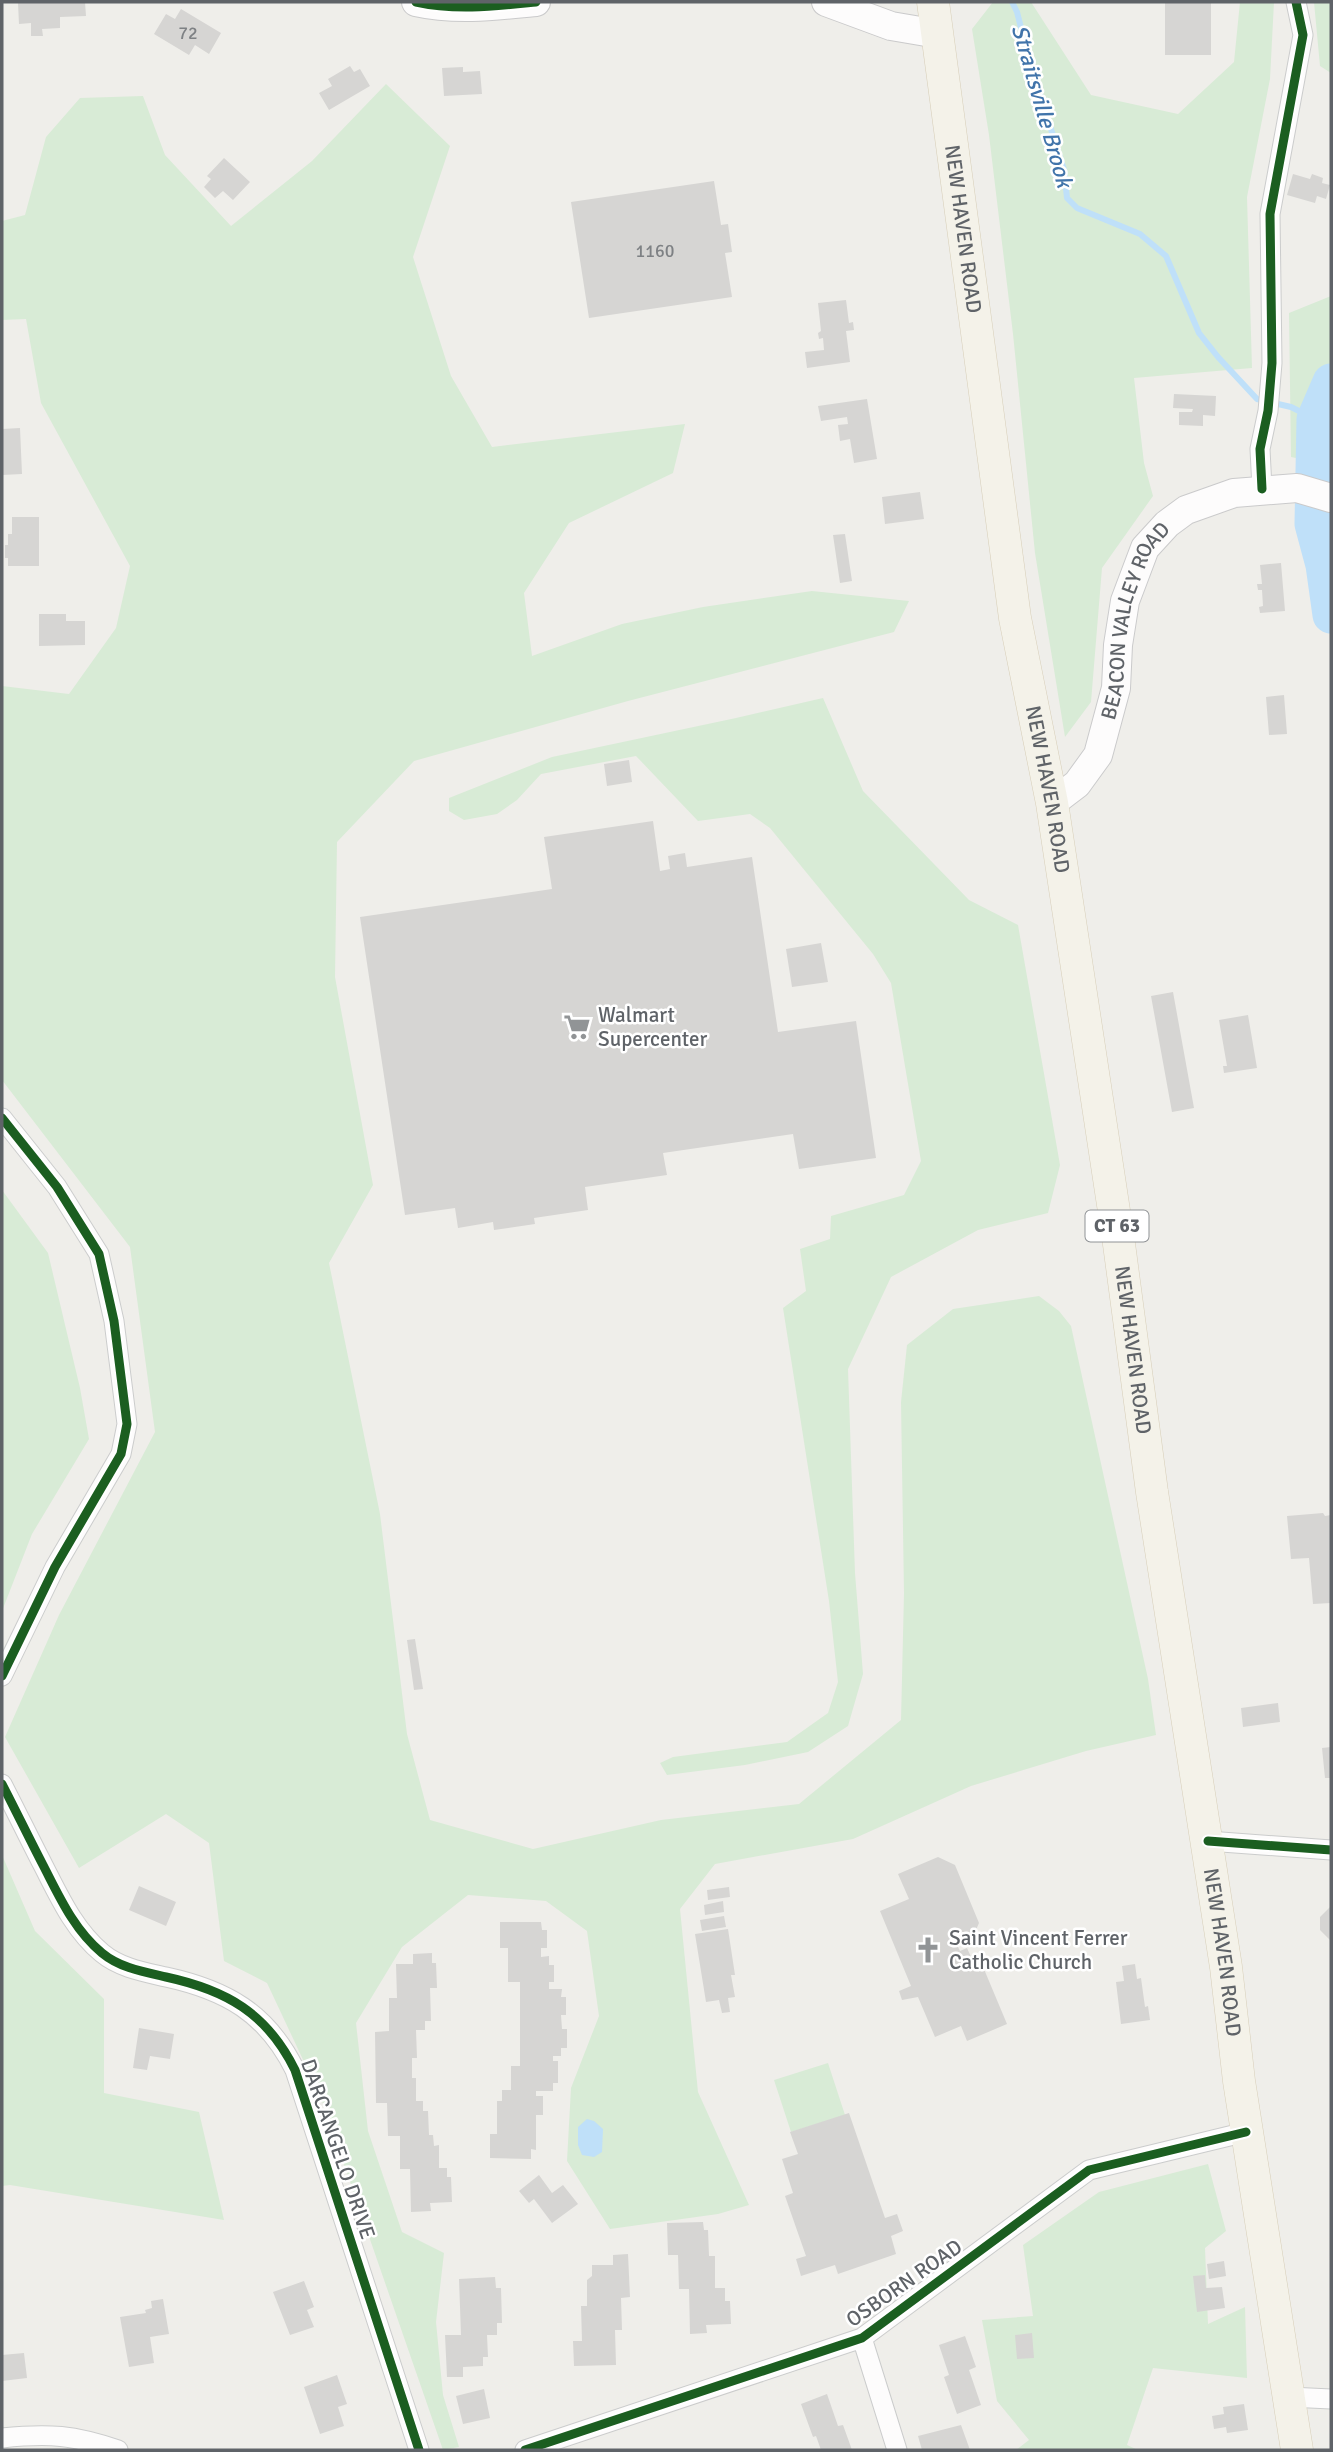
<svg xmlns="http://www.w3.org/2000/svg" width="1333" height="2452" font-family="Signika,sans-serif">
<rect width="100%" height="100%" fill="#efeeea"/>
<path fill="#d8ebd6" d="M993 2H1031L1091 95 1178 114 1234 62 1240 2H1274L1270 79 1247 197 1252 368 1134 378 1144 463 1153 496 1102 568 1091 702 1065 737 1035 553 1013 334 989 135 972 29Z
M1314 2H1331V73L1320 66Z
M386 84 450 146 413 257 451 376 492 447 685 424 673 473 569 523 524 593 532 656 622 624 703 607 812 591 909 601 894 632 628 701 414 761 337 842 335 977 373 1185 329 1263 380 1514 407 1734 430 1820 533 1849 661 1820 799 1804 901 1720 904 1593 901 1402 907 1345 953 1309 1039 1296 1059 1311 1071 1326 1148 1679 1156 1735 1086 1751 971 1786 853 1839 715 1864 680 1909 698 2092 749 2205 718 2214 610 2229 567 2161 571 2088 599 2016 587 1931 546 1901 468 1895 402 1947 356 2023 368 2131 402 2232 444 2253 436 2322 443 2395 459 2447 443 2450 321 2098 267 1983 224 1961 209 1843 166 1814 79 1868 5 1737 59 1615 155 1432 130 1247 2 1080V686L69 694 116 628 130 566 41 403 26 319 2 320V221L25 215 46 137 80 98 143 96 165 155 231 226 312 161Z
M1331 296V457L1330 465 1291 457 1289 313Z
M823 698 863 791 969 900 1018 925 1060 1165 1048 1213 978 1230 891 1277 848 1369 855 1573 863 1674 848 1726 808 1752 745 1765 667 1775 660 1763 673 1757 787 1742 828 1713 838 1682 829 1601 783 1308 806 1291 800 1249 830 1239 831 1216 904 1195 921 1161 891 983 873 954 770 828 750 814 698 821 636 756 541 774 517 800 497 814 464 820 449 811V798L552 757 736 718Z
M2 1190 48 1253 80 1388 89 1439 32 1534 2 1611Z
M2 1855 35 1931 104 1999V2093L199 2112 224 2220 10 2185 2 2186Z
M828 2063 845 2115 791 2132 774 2080Z
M1208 2164 1226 2231 1205 2248 1208 2324 1245 2307 1247 2378 1153 2368 1127 2445 1138 2450H1016L1029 2440 997 2401 982 2320 1033 2316 1023 2245 1099 2192Z"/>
<path fill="#bfe0f9" d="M587 2119 594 2121 603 2129 602 2152 594 2157 582 2155 578 2145V2127Z"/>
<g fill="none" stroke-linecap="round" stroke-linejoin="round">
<path stroke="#bfe0f9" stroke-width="6" d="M1012 2 1017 12 1030 63 1064 170 1067 198 1077 208 1140 234 1166 256 1199 333 1218 357 1257 399 1291 407 1315 419"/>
<path stroke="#bfe0f9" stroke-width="37" d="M1331 382 1315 419 1313 524 1324 565 1331 615"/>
</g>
<path fill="#d6d5d3" d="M22 2H85L86 16 60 17V28L42 29 43 36H31V23L19 24 18 3Z
M1165 2H1211V55H1165Z
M181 9 221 33 209 54 195 45 189 55 154 34 166 14 175 19Z
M350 66 354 72 360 69 370 86 329 110 319 93 332 86 328 79Z
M463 67V72L480 71 482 94 444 96 442 68Z
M224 158 250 182 233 200 223 191 215 198 204 187 211 179 207 176Z
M1293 174 1310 179 1312 174 1323 178 1322 183 1330 185 1326 199 1317 196 1315 203 1287 195Z
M714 181 721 225 728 224 732 252 725 253 732 297 589 318 571 202Z
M846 300 849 323 853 322 854 330 846 331 850 362 807 368 805 352 824 350 823 338 819 339 818 333 821 331 818 303Z
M1174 394 1216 396 1215 416 1203 415V426L1179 425V412H1192L1193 409 1173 408Z
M867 399 877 459 854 463 850 439 840 441 838 425 848 424 847 417 821 421 818 406Z
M20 428 22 474 2 475V429Z
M920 492 924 519 885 524 882 497Z
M12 517H39V566H8V558H5V545H8V534H12Z
M845 534 852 581 840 583 833 535Z
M1281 563 1285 611 1260 613 1259 607 1263 606 1262 590H1258L1257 584H1262L1260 565Z
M39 614H66V621H85V645L39 646Z
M1284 695 1287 734 1269 735 1266 697Z
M629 760 632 782 607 786 604 764Z
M653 821 660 871 670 869 668 856 685 853 687 867 752 857 778 1032 856 1021 876 1158 799 1169 793 1134 663 1153 667 1175 585 1187 588 1210 534 1218 535 1224 494 1230 493 1222 458 1228 455 1208 405 1215 360 917 552 889 544 837Z
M821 943 828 982 792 987 786 949Z
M1173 992 1194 1108 1172 1112 1151 996Z
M1248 1015 1257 1068 1224 1073 1223 1066H1227L1219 1020Z
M1323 1513 1325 1516 1331 1515V1603L1313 1604 1309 1558 1291 1559 1287 1516Z
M415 1639 423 1689 414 1690 407 1640Z
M1278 1703 1280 1722 1243 1727 1241 1708Z
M1331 1747V1778H1325L1322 1748Z
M938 1857 955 1865 979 1923 972 1939 957 1945 960 1951 967 1948 972 1959 966 1961 969 1967 981 1962 1007 2024 967 2041 961 2026 935 2037 918 1997 902 2000 899 1991 911 1986 880 1911 909 1899 898 1874Z
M139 1886 176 1902 166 1926 129 1910Z
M729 1887 730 1897 708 1900 707 1890Z
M723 1901 724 1912 705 1915 704 1905Z
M1331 1906V1941L1320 1930V1917Z
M724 1916 726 1927 702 1931 700 1920Z
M500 1922H541L542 1930H547V1948H541V1957L549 1956V1965H554V1982H549V1989H562L561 1997H566V2015H561L562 2029H567V2048H561V2056H553V2061H558V2083H553V2091H536V2096H543V2115H536V2150L531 2149V2159L490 2158V2134H497V2101H502V2090H511V2066H520V1982H508V1948H500Z
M728 1929 735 1975H731L735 1997 728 1998 730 2012 722 2013 719 2000 706 2002 695 1934Z
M432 1953V1963H436L437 1988H430L431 2021H425V2030H416L417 2058H412V2078H416V2101H423V2111H428L429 2135H433L434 2146 439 2145V2168H447V2177H451L452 2202 430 2203 431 2211 411 2212 410 2169H400V2136H388L387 2103H376L375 2032 389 2031V1998H397L396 1964H413V1954Z
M1135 1964 1137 1979 1141 1978 1145 2007 1148 2006 1150 2020 1121 2024 1116 1982 1124 1981 1122 1966Z
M139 2028 174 2034 170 2059 150 2056 147 2070 133 2068Z
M849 2113 885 2218 897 2214 903 2231 891 2236 896 2254 838 2274 835 2265 801 2276 796 2259 806 2256 785 2196 793 2193 782 2159 798 2154 790 2132Z
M539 2175 552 2193 563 2185 578 2204 552 2223 534 2199 529 2203 519 2191Z
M703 2222 704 2230H708L709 2256H715V2288H725V2301H730L731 2324 706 2325 707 2333 690 2334 689 2289H679L678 2255H668L667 2223Z
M628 2254 630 2297 621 2298 622 2330H615L616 2365 574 2366 573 2341H582L581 2306H587V2280L592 2276V2265H613V2255Z
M1224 2261 1226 2276 1209 2279 1207 2264Z
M1205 2275 1206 2288 1222 2287 1225 2308 1197 2312 1193 2276Z
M495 2277 496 2288H501L502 2323H497V2335H487L488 2357H483V2366L463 2367V2377H447L445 2335H461L459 2279Z
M304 2281 314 2307 307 2310 314 2327 290 2335 273 2292Z
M163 2299 169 2334 150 2337 154 2363 129 2367 120 2317 146 2313 145 2310 152 2308 151 2301Z
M1032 2333 1034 2358 1017 2359 1015 2335Z
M965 2336 976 2367 969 2370 981 2405 957 2414 944 2377 949 2375 939 2345Z
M24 2353 27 2378 2 2381V2355Z
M337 2375 347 2404 338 2407 344 2426 320 2434 304 2387Z
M484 2389 490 2418 463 2424 456 2396Z
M827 2394 838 2426 843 2425 852 2450H821L816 2436 813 2437 801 2404Z
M1244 2404 1248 2430 1227 2433 1226 2427 1214 2429 1212 2416 1224 2414 1223 2407Z
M961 2425 970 2450H922L918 2436Z"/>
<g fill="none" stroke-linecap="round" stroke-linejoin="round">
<g stroke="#cbcccc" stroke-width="21">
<path id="street" d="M1262 489 1260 449 1268 411 1272 363 1270 214 1303 35 1296 2
M2 1118 57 1187 99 1254 114 1321 127 1424 121 1454 55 1567 2 1676
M2 1784C16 1811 29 1838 43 1865 59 1896 74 1930 102 1953 120 1968 144 1972 166 1977 226 1990 267 2013 295 2070L419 2450
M1208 1841 1331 1850
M862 2338 897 2450
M1289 2397 1331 2399
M2 2438C49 2433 74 2435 118 2450
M525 2450 862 2338 1089 2170 1246 2132"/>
</g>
<g stroke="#cacacb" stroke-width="30">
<g id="secondary">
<path d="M416 2C456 11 496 6 536 2"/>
<path d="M826 2 891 26 938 34"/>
<path id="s1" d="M1052 803 1077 784 1098 755 1116 688 1118 645 1125 601 1145 548 1167 524 1186 510 1234 493 1297 488 1331 498"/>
</g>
</g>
<g stroke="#d7ceb8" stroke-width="33">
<g id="primary">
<path id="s2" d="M933 2 1015 618 1052 803 1119 1244 1152 1492 1226 1967 1239 2081 1297 2450"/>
</g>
</g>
<use href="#street" stroke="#fdfcfc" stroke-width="19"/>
<use href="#secondary" stroke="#fdfcfc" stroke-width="28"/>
<use href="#primary" stroke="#f4f2e9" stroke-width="32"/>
<g stroke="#fff" stroke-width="13">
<path id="cycleway" d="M416 2C456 11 496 6 536 2
M1262 489 1260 449 1268 411 1272 363 1270 214 1303 35 1296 2
M2 1118 57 1187 99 1254 114 1321 127 1424 121 1454 55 1567 2 1676
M2 1784C16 1811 29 1838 43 1865 59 1896 74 1930 102 1953 120 1968 144 1972 166 1977 226 1990 267 2013 295 2070L419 2450
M1208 1841 1331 1850
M525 2450 862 2338 1089 2170 1246 2132"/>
</g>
<use href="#cycleway" stroke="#1b5e20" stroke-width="9"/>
</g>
<defs>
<g id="supermarket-bare" transform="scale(2.1)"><path d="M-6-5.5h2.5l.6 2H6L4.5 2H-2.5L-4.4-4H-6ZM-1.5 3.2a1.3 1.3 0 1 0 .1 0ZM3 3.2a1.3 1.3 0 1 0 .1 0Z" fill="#919496" stroke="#fff" stroke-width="2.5" paint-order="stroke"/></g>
<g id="church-bare" transform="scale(2.1)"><path d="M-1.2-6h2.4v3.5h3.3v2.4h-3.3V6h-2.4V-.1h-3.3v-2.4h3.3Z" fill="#919496" stroke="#fff" stroke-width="2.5" paint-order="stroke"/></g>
</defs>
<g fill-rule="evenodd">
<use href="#supermarket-bare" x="577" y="1027"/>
<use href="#church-bare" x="928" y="1950"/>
</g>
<g text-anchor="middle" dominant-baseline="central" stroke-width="5" stroke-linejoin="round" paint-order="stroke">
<g font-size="18" fill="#7e8184">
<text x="188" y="33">72</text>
<text x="655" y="251">1160</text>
</g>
<rect fill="#fff" stroke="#8f9295" stroke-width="2" x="1085.5" y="1210.5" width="63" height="31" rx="5"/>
<g font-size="19" font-weight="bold" fill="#5f6368">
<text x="1117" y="1226">CT 63</text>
</g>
<g font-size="21" fill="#5f6368" stroke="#fff">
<text stroke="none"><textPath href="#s2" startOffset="229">NEW HAVEN ROAD</textPath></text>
<text stroke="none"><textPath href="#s1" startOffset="208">BEACON VALLEY ROAD</textPath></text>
<text stroke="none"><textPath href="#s2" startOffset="796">NEW HAVEN ROAD</textPath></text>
<text stroke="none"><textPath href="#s2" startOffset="1363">NEW HAVEN ROAD</textPath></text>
<text stroke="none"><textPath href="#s2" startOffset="1972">NEW HAVEN ROAD</textPath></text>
<text transform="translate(338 2149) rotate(71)">DARCANGELO DRIVE</text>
<text transform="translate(904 2283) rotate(-35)">OSBORN ROAD</text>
</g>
<g font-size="21" fill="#5f6368" stroke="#fff" text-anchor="start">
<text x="598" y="1015">Walmart<tspan x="598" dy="24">Supercenter</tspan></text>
<text x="949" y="1938">Saint Vincent Ferrer<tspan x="949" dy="24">Catholic Church</tspan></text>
</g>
<g font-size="23" font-style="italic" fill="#4174aa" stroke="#fff">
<text transform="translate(1042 106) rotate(74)">Straitsville Brook</text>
</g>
</g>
<rect width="1333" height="2452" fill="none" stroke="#5f6368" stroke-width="7"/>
</svg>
